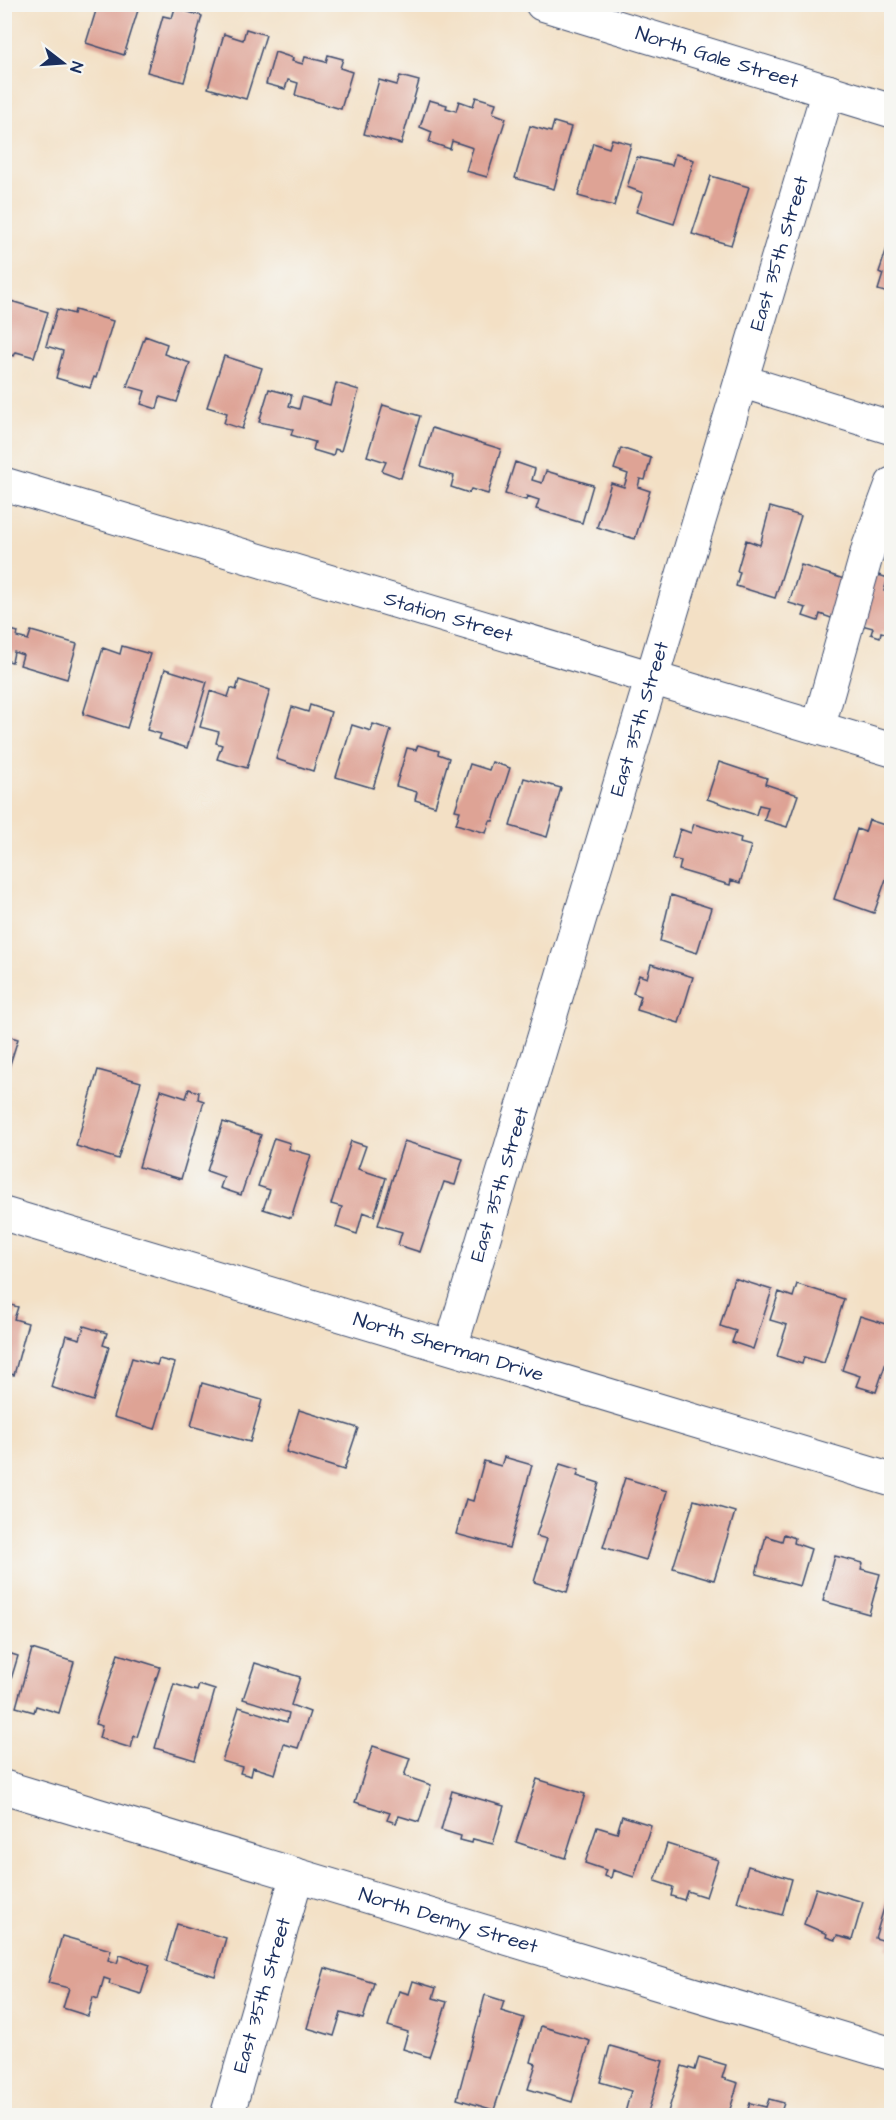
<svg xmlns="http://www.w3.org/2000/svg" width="896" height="2120" font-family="'Architects Daughter',sans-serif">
<rect width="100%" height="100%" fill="#f6f6f2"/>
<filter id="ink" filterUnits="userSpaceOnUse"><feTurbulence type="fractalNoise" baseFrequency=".0167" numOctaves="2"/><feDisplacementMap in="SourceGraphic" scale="12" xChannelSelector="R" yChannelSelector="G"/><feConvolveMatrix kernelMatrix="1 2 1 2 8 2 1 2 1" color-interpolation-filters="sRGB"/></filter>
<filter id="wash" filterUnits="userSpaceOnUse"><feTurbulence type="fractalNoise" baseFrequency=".008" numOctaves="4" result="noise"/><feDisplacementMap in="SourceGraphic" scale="24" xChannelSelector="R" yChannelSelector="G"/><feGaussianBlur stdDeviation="1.35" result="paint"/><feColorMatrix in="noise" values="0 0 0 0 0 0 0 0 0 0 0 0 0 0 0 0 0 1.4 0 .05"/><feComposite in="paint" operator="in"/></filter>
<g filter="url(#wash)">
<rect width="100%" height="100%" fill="#f3e0c5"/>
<g id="blocks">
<path fill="#dea395" d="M98 4 139 7 124 55 86 43Z
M175 8 202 16 184 82 147 72 163 16 172 18Z
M246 29 266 35 246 99 208 88 224 34 243 40Z
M275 52 293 58 292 61 303 64 305 57 326 62 328 55 343 59 340 68 352 72 341 109 295 95 298 83 288 80 285 89 266 84Z
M400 76 419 81 401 144 364 134 379 80 397 85Z
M476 97 496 103 493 113 506 118 487 177 466 171 473 148 452 141 450 149 429 142 432 132 420 127 429 100 447 105 446 108 456 111 459 101 473 106Z
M554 122 571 127 554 189 515 178 530 126 551 132Z
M612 139 631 144 614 206 578 196 593 143 609 148Z
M675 154 694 160 674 224 636 212 643 193 627 187 637 157 672 165Z
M711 176 749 187 731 245 692 234Z
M892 233V294L878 290 883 274 879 272Z
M4 299 48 312 34 357 16 352 14 356 4 353Z
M57 309 74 314 75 310 113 321 96 378 94 377 90 388 56 378 63 351 46 346Z
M145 336 167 344 164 354 190 363 177 402 160 397 157 409 141 404 145 391 127 386Z
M224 356 262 368 242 429 224 423 227 413 207 407Z
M336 383 359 390 341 451 335 449 333 456 313 450 315 442 291 435 293 429 259 422 269 389 292 395 289 406 299 409 302 397 330 405Z
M383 405 420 416 401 478 382 471 386 462 367 456Z
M432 428 501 449 488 494 471 489 469 493 451 487 454 476 421 466Z
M621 448 651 458 645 480 640 479 638 487 650 491 635 539 597 527 611 483 624 487 628 474 614 469Z
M515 462 535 469 532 480 542 483 546 471 593 485 582 523 536 509 539 500 527 496 526 500 505 494Z
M770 507 801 516 775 598 736 586 740 572 737 571 746 540 760 545Z
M801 565 847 580 834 619 820 614 818 621 803 616 806 608 789 603Z
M869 572 888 578 884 591 892 593V635L881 632 880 637 871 634 873 628 854 623Z
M4 628 18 632 17 637 28 640 31 631 77 644 67 679 20 665 23 655 14 652 12 662 4 660Z
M122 646 150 654 127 728 83 714 103 648 120 654Z
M165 669 207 682 187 748 159 739 161 734 147 730Z
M239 680 270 690 247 768 217 759 222 745 216 743 219 732 200 727 210 691 228 697 231 688 236 690Z
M310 705 331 712 313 771 276 759 292 707 308 712Z
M373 724 391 730 373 788 336 777 352 725 371 731Z
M418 745 439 751 438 754 449 758 435 806 415 800 417 792 396 786 407 748 416 750Z
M492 762 510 768 493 821H490L486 833 456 824 460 811 455 810 470 764 489 770Z
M719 762 767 778 765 784 798 795 787 827 764 820 768 807 759 805 756 815 707 799Z
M524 778 561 788 547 837 510 826Z
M869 820 891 827 888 837 892 839V862L874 913 834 899 857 829 865 832Z
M694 824 741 838 740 843 751 846 740 883 731 880 730 885 679 870 681 861 672 859 680 829 691 833Z
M671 895 711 908 697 953 660 941Z
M651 964 693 977 679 1023 637 1010 641 996 633 993 639 975 647 978Z
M4 1035 18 1039 5 1080H4Z
M98 1070 141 1082 118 1159 76 1146Z
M189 1089 199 1092 198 1099 204 1101 181 1179 139 1167 161 1090 186 1098Z
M223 1122 261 1135 241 1195 220 1188 224 1177 207 1171Z
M274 1138 290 1143 289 1149 311 1155 291 1218 263 1209 270 1190 258 1186Z
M351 1141 366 1146 358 1169 386 1178 374 1216 363 1212 357 1234 336 1227 342 1207 331 1204Z
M404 1141 463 1159 455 1185 444 1182 420 1252 398 1245 402 1232 378 1225Z
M734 1278 772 1290 753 1349 732 1342 736 1331 720 1326Z
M797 1284 844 1299 824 1363 804 1357 802 1364 777 1356 787 1325 770 1320 779 1292 793 1297Z
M4 1303 18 1307 14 1319 28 1323 14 1375 4 1372Z
M860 1316 892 1326V1345L876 1392 856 1386 860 1376 842 1370Z
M84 1326 107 1333 103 1345 109 1347 93 1401 51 1387 66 1335 80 1339Z
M132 1358 157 1365 159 1359 175 1363 155 1429 114 1417Z
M202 1383 262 1400 250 1442 191 1426Z
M299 1410 358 1428 344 1470 286 1452Z
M504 1457 532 1465 509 1548 456 1534 466 1499 473 1501 484 1461 501 1466Z
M560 1464 579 1470 577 1476 599 1483 567 1592 534 1582 547 1539 536 1536Z
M625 1478 667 1491 646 1560 603 1547Z
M694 1500 735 1512 714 1580 673 1568Z
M784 1534 795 1538 794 1543 811 1549 800 1586 756 1574 766 1536 782 1541Z
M835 1556 863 1563 861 1569 880 1574 869 1614 823 1601Z
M32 1649 74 1662 59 1713 36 1706 34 1712 16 1707Z
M5 1652 18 1656 5 1699Z
M118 1654 160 1667 137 1737 134 1736 131 1748 99 1738 102 1726 95 1724Z
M255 1663 300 1677 291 1705 310 1712 298 1748 284 1744 275 1774 253 1767 251 1776 240 1773 242 1767 222 1761 239 1707 287 1722 289 1713 243 1699Z
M174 1684 197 1691 199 1685 215 1690 195 1760 155 1748Z
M373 1746 410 1758 404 1776 431 1785 419 1822 399 1816 396 1823 387 1820 390 1813 355 1802Z
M537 1779 585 1794 565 1858 516 1842Z
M452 1791 504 1806 493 1844 473 1839 472 1843 460 1840 461 1836 441 1830Z
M622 1816 651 1825 634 1877 613 1870 611 1878 604 1876 606 1870 585 1863 597 1827 617 1833Z
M667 1844 718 1860 706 1897 687 1891 684 1900 671 1896 673 1887 655 1881Z
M748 1866 792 1879 782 1915 737 1902Z
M816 1888 863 1902 852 1940 837 1936 835 1940 826 1937 827 1934 804 1924Z
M887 1898 892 1900V1949L887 1948 889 1942 875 1938Z
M177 1924 226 1938 215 1976 166 1961Z
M62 1936 111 1950 108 1960 117 1963 120 1955 150 1965 141 1994 109 1984 110 1980 104 1978 98 1999 93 1997 88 2016 63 2008 69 1988 48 1983Z
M325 1968 374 1983 363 2019 341 2013 334 2036 307 2028Z
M413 1981 436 1988 433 1998 447 2002 429 2057 403 2049 408 2032 388 2026 399 1991 409 1994Z
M485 1995 504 2001 501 2011 524 2018 494 2110 457 2099Z
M541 2026 590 2041 572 2102 528 2089 536 2064 531 2062Z
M610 2046 663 2061 647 2116H624L631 2091 600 2082Z
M699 2057 726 2065 722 2078 738 2083 728 2116H670L671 2113 668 2112 682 2066 695 2070Z
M769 2099 784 2103 781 2112 790 2116H746L750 2103 766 2107Z"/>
</g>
</g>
<g filter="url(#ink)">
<use href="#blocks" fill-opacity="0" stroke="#3b4a6d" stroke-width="1.5"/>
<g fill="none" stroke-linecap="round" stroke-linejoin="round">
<g stroke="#3b4a6d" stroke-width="35">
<g id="minor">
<path id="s1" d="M542 4 892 111"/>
<path d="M741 381 892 428"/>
<path id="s2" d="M4 484 892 750"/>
<path d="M818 728 869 546 892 484"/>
<path id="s3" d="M451 1347 828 91"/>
<path id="s4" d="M4 1787 892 2054"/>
<path id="s5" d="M227 2116 297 1875"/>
</g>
</g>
<g stroke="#3b4a6d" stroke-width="35">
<g id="major">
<path id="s6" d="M4 1214 892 1480"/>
</g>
</g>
<use href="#minor" stroke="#fff" stroke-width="33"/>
<use href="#major" stroke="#fff" stroke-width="33"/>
</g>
</g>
<g text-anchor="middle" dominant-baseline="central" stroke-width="5" stroke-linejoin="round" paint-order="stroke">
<g font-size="20" fill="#1b2f5e" stroke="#f6f6f2">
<text stroke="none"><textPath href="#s1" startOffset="183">North Gale Street</textPath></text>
<text stroke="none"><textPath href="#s3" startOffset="1142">East 35th Street</textPath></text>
<text stroke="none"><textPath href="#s2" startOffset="464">Station Street</textPath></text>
<text stroke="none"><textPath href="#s3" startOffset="656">East 35th Street</textPath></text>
<text stroke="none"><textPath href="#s3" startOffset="170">East 35th Street</textPath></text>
<text stroke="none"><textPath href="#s6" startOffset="464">North Sherman Drive</textPath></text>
<text stroke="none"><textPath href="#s4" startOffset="464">North Denny Street</textPath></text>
<text stroke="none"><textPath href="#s5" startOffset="126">East 35th Street</textPath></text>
</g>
</g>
<rect width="896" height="2120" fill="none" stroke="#f6f6f2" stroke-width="24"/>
<g transform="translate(63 63) rotate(107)" stroke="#f6f6f2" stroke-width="4.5" paint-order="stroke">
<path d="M0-4.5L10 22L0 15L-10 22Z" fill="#1b2f5e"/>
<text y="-9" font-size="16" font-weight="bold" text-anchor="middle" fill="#1b2f5e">N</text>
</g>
</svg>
